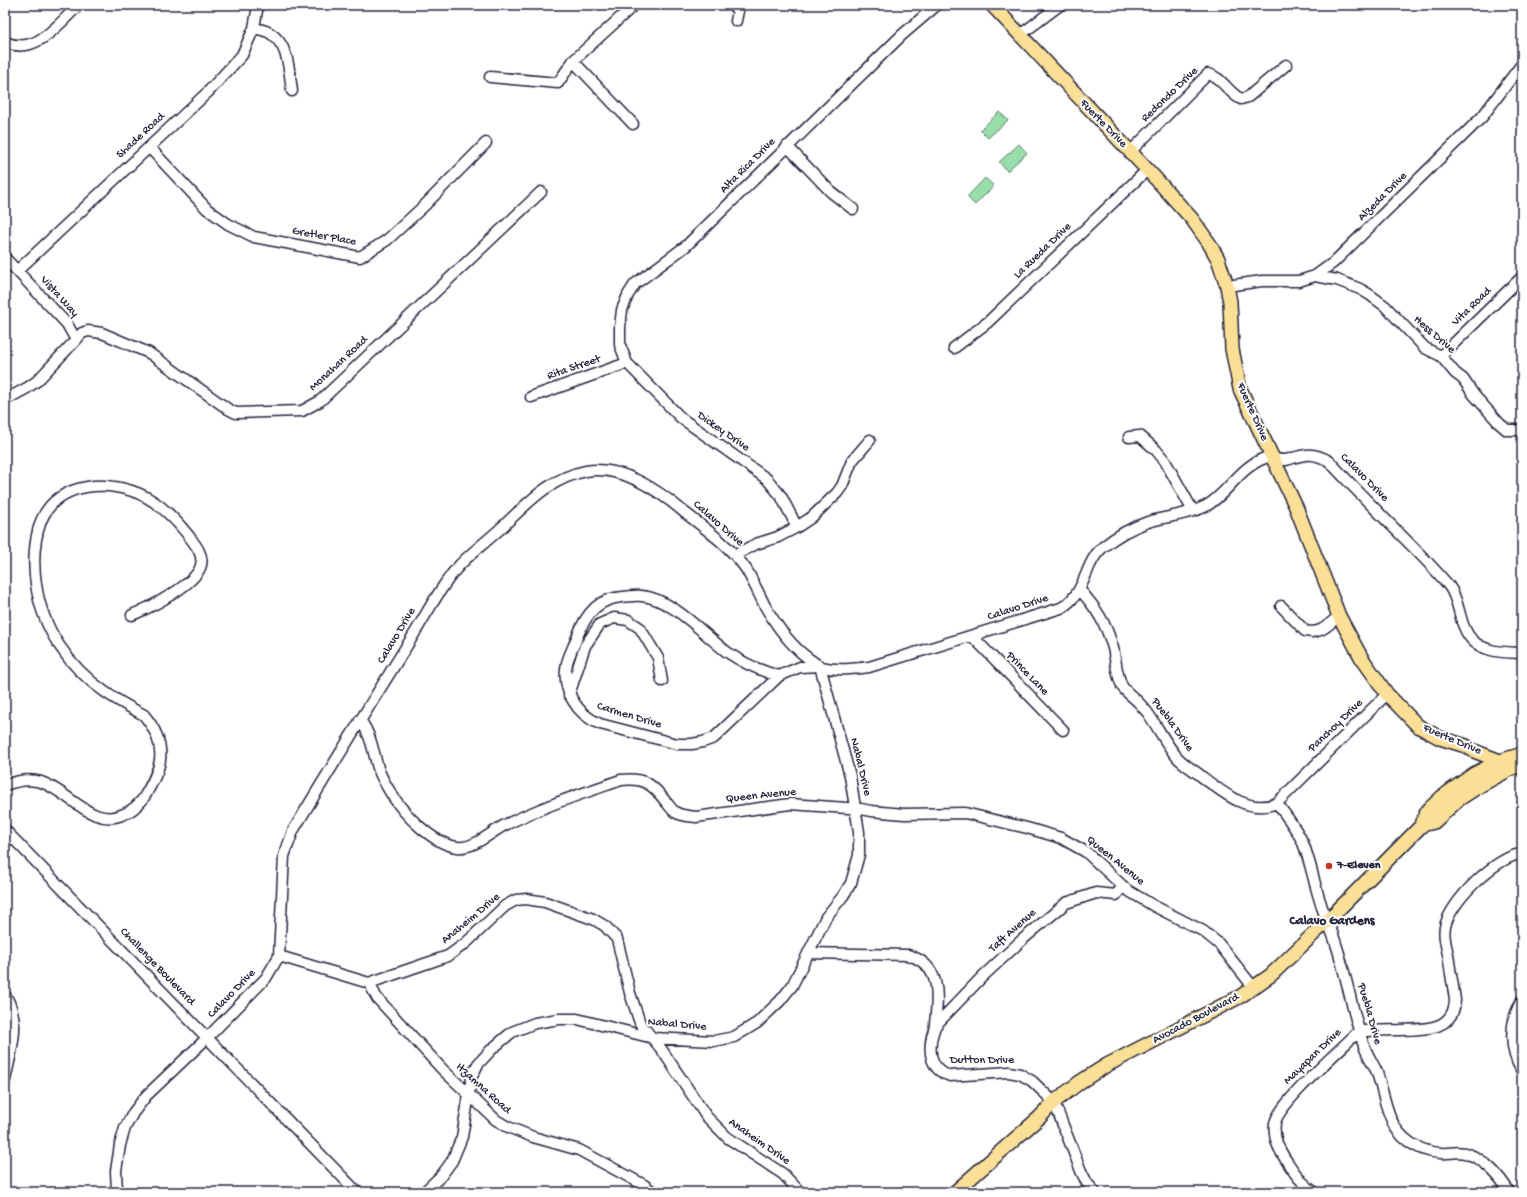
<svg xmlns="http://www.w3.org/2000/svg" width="1527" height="1197" font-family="'Gochi Hand',sans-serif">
<rect width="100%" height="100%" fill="#fff"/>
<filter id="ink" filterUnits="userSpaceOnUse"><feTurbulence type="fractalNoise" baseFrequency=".025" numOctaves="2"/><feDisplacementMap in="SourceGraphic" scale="8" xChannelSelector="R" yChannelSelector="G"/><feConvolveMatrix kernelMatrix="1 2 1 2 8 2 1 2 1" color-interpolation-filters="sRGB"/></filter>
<g filter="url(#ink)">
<path fill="#98ddaa" stroke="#5d8072" d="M999 112 1008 120 988 138 980 130Z
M1019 144 1027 153 1007 171 999 162Z
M985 178 994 186 975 205 967 197Z"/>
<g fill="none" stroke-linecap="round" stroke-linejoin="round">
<g stroke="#22223b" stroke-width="13">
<path id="minor" d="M732 5 738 11 736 21
M254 28C259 29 265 30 270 33 289 45 289 71 292 91
M1020 35 1060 5
M5 42C36 56 58 24 79 5
M573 61 633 124
M490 77 558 83 573 61 634 5
M787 146 831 192 853 209
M149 147 207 209 228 224 254 237 360 257 387 240 425 205 486 143
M1130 152 1208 74C1222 77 1228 93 1241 99L1248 97 1286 65
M5 258 67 324 76 340 37 381 27 388 5 400
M17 271 208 92 242 55 254 28 258 5
M1315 276 1337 280 1360 289 1370 295 1385 306 1425 348 1441 356 1455 373 1463 379 1474 395 1500 424 1507 430H1522
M1227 286 1262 281H1299L1315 276 1333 263 1482 117 1522 64
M76 340 82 333 88 331 102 333 149 353 228 409 236 413 302 411 320 401 541 192
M954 348 988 322 1147 170
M1441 356 1522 277
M531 397 627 363
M1129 437 1140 436 1156 450 1165 461 1193 511
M797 527 781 496 767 479 681 418 627 363 620 345V327L622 310 628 295 635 284 686 246 902 35 937 5
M735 555 756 544 778 537 797 527 812 517 837 493 842 486 852 461 870 440
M1080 590C1096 608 1106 623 1113 648 1116 661 1116 673 1122 686 1126 693 1134 697 1139 703 1142 706 1144 709 1147 712 1158 727 1165 743 1177 757 1184 765 1194 770 1201 776 1222 792 1249 815 1277 803L1387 694
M1281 606 1305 631C1320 635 1328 625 1339 616
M972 636 1063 730
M569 695 585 646 600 624 614 618 628 620 640 628 658 658 662 681
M360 720C371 734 373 751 378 768 381 777 387 787 392 795 404 814 433 844 457 847 473 849 489 834 503 826 541 807 581 794 621 780 645 777 653 785 666 802 669 805 671 809 675 812 681 816 688 816 696 817L790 804 861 809 871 811 904 814 965 813 1027 828 1061 838 1086 852 1127 890 1154 906 1203 931 1219 944 1254 988
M5 785C16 781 29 778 41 782 69 791 92 829 124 814 132 811 138 805 143 799 149 789 159 770 160 760 162 743 155 728 144 715 131 708 118 701 105 692 69 667 42 629 36 584 33 564 34 540 41 521 58 480 112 479 146 497 163 506 176 520 188 535 194 543 204 554 201 565 197 584 149 608 132 615
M1277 803C1286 816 1297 829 1303 843 1311 863 1314 884 1321 904 1325 918 1332 930 1336 944 1347 977 1352 1012 1364 1046 1367 1054 1372 1062 1376 1070 1383 1089 1385 1110 1395 1127 1405 1143 1423 1152 1441 1153 1450 1154 1458 1150 1468 1154 1485 1160 1500 1176 1509 1192
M5 830 357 1192
M808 953 908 955C942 965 938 996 935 1024 935 1029 933 1032 932 1036 928 1054 932 1071 950 1076L1009 1072 1020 1074 1032 1081 1054 1102 1081 1171 1087 1183 1095 1192
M279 956 369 983 448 956 466 943 505 906 516 900 526 899 545 902 593 919 605 926 617 939 630 993 640 1023 662 1050 706 1116 728 1138 783 1174 800 1192
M369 983 377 998 442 1069 496 1120 508 1127 533 1137 579 1150 644 1185 653 1192
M5 995C22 1021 11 1051 5 1080
M1522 1000C1509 1022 1509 1050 1522 1071
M935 1026 982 977 1022 940 1066 903 1096 893 1116 895 1123 886
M117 1192 116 1171 120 1145 125 1128 133 1113 146 1096 208 1037 266 978 279 956 284 856 293 831C330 769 368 708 406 647 423 621 436 593 456 569 469 554 485 543 500 529 526 505 549 478 586 471 622 465 658 490 684 512 706 529 730 546 746 569 753 581 759 594 765 606 776 625 790 645 808 658 812 661 817 665 822 667 837 671 853 669 869 667L1061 608C1088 592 1083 564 1103 547 1115 537 1133 527 1148 522 1167 516 1189 515 1206 506 1227 495 1239 467 1265 458 1271 456 1279 461 1286 460 1304 455 1311 451 1329 461 1353 487 1378 512 1403 537 1419 553 1435 569 1449 586 1461 602 1458 626 1473 641 1487 653 1505 652 1522 653
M424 1192 441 1176 452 1161 462 1137 472 1076 478 1064 492 1049 512 1032 535 1023 559 1019H577L653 1038 714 1041 734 1037 757 1023 780 1001 792 986 826 917 843 896 851 883 859 855V832L850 776 820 666 800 667 779 676C761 671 743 663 727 652 703 634 673 599 642 596 634 595 623 597 615 598 593 602 583 621 576 640 573 648 569 655 567 663 561 689 576 714 600 724L677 744H692L703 742 714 738 779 676
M1314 1192C1302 1184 1295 1174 1288 1163 1279 1150 1273 1139 1275 1123 1279 1103 1342 1048 1359 1031 1373 1031 1386 1030 1400 1030 1424 1029 1454 1031 1455 1000 1453 985 1450 970 1448 954 1446 946 1443 936 1445 927 1449 903 1497 855 1522 854"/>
</g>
<g stroke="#22223b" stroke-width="16">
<path id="major" d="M992 5 1156 179 1192 219 1209 243 1218 259 1227 286 1230 302 1232 349 1240 389 1296 507 1339 616 1361 657 1387 694 1418 726 1440 738 1466 746 1474 751 1500 761
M1422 825 1434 822 1459 799 1481 785 1512 768 1522 766
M955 1192 1040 1117 1054 1102 1080 1082 1107 1065 1241 996 1271 975 1326 922 1422 825 1426 812 1442 797 1474 774 1500 761 1522 754"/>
</g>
<use href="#minor" stroke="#fff" stroke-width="10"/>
<use href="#major" stroke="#fadf96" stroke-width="13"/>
</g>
</g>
<circle fill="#c8321e" stroke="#fff" stroke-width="1.5" cx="1329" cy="866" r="4"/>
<g text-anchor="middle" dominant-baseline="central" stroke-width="4" stroke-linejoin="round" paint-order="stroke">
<g font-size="12" fill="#22223b" stroke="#fff">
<text transform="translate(1170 95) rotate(-44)">Redondo Drive</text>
<text transform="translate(1103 124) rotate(46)">Fuerte Drive</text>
<text transform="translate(141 136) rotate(-43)">Shade Road</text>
<text transform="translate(748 166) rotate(-45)">Alta Rica Drive</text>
<text transform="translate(1383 197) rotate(-45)">Alzeda Drive</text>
<text transform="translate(324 237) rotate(10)">Gretler Place</text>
<text transform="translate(1043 251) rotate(-44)">La Rueda Drive</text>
<text transform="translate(59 297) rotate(48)">Vista Way</text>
<text transform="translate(1472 307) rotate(-44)">Vita Road</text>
<text transform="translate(1434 335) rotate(41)">Hess Drive</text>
<text transform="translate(339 364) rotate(-43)">Monahan Road</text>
<text transform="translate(574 368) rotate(-19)">Rita Street</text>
<text transform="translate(1252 412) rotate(66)">Fuerte Drive</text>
<text transform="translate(723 432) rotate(35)">Dickey Drive</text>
<text transform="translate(1364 478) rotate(45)">Calavo Drive</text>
<text transform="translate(718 524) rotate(41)">Calavo Drive</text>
<text transform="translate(1018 608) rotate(-18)">Calavo Drive</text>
<text transform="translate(397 636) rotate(-59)">Calavo Drive</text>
<text transform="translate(1027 674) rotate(46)">Prince Lane</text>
<text transform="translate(629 716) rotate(17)">Carmen Drive</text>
<text transform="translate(1172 725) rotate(54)">Puebla Drive</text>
<text transform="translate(1336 726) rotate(-44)">Panchoy Drive</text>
<text transform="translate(1452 740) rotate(23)">Fuerte Drive</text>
<text transform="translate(860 767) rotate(76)">Nabal Drive</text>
<text transform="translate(761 796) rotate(-6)">Queen Avenue</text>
<text transform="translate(1115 861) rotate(39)">Queen Avenue</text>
<text transform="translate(471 919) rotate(-40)">Anaheim Drive</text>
<text transform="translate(1013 931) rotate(-42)">Taft Avenue</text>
<text transform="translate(157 967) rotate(46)">Challenge Boulevard</text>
<text transform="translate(232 994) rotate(-46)">Calavo Drive</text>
<text transform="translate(1369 1014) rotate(74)">Puebla Drive</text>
<text transform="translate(1196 1019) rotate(-28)">Avocado Boulevard</text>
<text transform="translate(677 1025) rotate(5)">Nabal Drive</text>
<text transform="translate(1313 1057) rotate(-44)">Mayapan Drive</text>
<text x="982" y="1061">Dutton Drive</text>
<text transform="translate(483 1089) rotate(42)">Itzamna Road</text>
<text transform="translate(759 1142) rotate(35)">Anaheim Drive</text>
</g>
<g font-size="12" font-weight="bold" fill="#22223b" stroke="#fff" text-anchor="start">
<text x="1337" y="866">7-Eleven</text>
</g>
<g font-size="13" font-weight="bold" fill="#22223b" stroke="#fff">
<text x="1332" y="921">Calavo Gardens</text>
</g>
</g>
<rect width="1527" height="1197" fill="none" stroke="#fff" stroke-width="20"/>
<rect x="10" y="10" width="1507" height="1177" fill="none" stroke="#22223b" stroke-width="1.5" filter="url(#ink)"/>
</svg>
